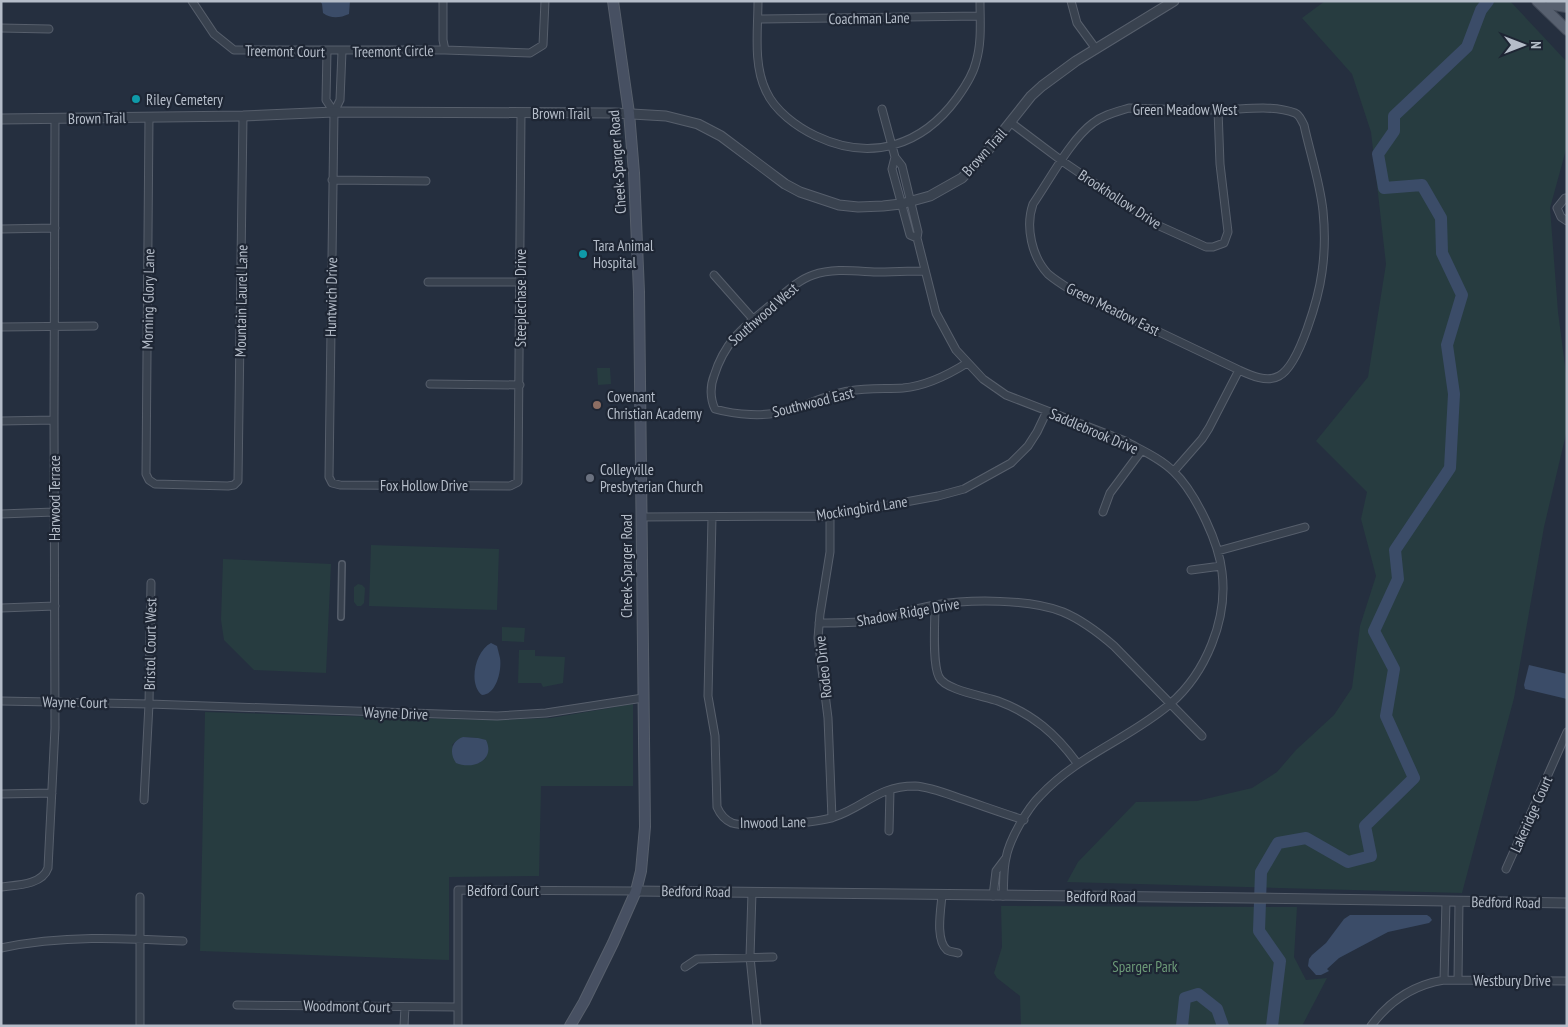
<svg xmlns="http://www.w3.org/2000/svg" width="1568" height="1027" font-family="'PT Sans Narrow',sans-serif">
<rect width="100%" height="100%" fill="#252f3f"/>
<path fill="#273c40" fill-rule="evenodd" d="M1325 1H1510L1567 62V146L1550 208 1558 312 1567 381V430L1544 527 1514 698 1462 893 1067 882 1078 862 1136 802 1197 801 1252 788 1277 772 1296 750 1334 715 1352 688 1360 626 1376 576 1361 519 1367 492 1316 441 1368 377 1386 264 1371 132 1352 74 1302 18Z
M597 368H610L611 384 598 385Z
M371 545 499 549 497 610 369 606Z
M223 559 331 564 326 673 254 670 224 640 221 620Z
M358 584 362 585 365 588 364 603 361 606H357L354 602V587Z
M502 627 525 628 524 642 502 641Z
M519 650H535V656L565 657 563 683 543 687 541 683H518Z
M633 704V786H541L539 876 449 877V960L200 951 205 712 489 720 551 718ZM463 737 478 738 486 758 479 763 452 745 455 742Z
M1001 906 1297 907 1294 957 1306 980 1327 978 1302 1026H1021L1020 996 997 978 994 973 1002 947Z"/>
<path fill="#3b4c68" d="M320 1H350L349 14C340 18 331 19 323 13L322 4Z
M491 643 497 646C498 650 499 654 500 658 502 671 496 695 482 695 468 684 475 651 491 643Z
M1529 665 1567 674V699L1525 689 1524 685Z
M463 737 478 738 486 740C496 761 472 770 456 763 449 753 451 741 463 737Z
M1350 915H1427L1430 917 1432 920 1429 923 1388 932 1339 958 1327 969 1329 971 1321 975H1316L1308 966 1309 959 1312 955 1326 943 1344 919Z"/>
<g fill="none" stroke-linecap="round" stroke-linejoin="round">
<path stroke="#3b4c68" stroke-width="12" d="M1182 1026 1185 998 1198 994 1217 1009 1223 1026
M1272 1026 1280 961 1259 931 1261 872 1278 843 1306 838 1348 862 1371 856 1365 826 1414 778 1386 716 1394 669 1374 631 1398 579 1395 550 1450 468 1454 394 1447 345 1462 295 1442 253 1441 218 1422 185 1384 188 1378 154 1394 131V116L1467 47 1481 10 1488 1"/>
<g stroke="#575f6c" stroke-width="8">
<path id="pedestrian" d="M341 617 342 564"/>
</g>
<g stroke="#575f6c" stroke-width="9">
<path id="minor" d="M192 1 214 34 234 50H445
M443 1V40L445 50 530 53 543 45 545 1
M758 1C758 30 753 64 766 91 775 111 797 127 816 136 871 162 922 146 957 98 965 87 973 75 976 62 982 42 980 21 980 1
M1071 1 1077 23 1096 49
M758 19 980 16
M1 28 49 29
M327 51 326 100 334 112
M342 51 340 100 334 112 329 477 332 483 340 485 510 486 518 482 521 113
M1129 108C1158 109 1188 110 1218 110 1242 110 1271 104 1295 113 1300 115 1301 120 1304 125 1310 153 1320 182 1323 211 1325 231 1325 251 1322 272 1319 295 1300 365 1279 376 1267 383 1250 375 1239 370L1071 290C1063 285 1055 280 1048 274 1032 257 1025 227 1033 204 1049 181 1071 139 1093 123 1103 115 1116 112 1129 108Z
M882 109 895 157 902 166 918 232 917 238 936 313 956 350 983 379 1006 395 1125 441C1141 450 1160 458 1173 471 1188 485 1198 504 1206 521 1214 538 1220 554 1222 572 1228 619 1206 673 1170 704 1129 739 1078 755 1040 796 1027 809 1009 840 1006 858 1003 870 1004 884 1003 896
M149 117 146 474 149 480 155 484 228 486 234 485 238 481 243 116
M1010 122 1062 161 1155 224 1206 247H1213L1224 243 1228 232 1220 164 1218 110
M895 157 892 169 910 235 917 238
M332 180 426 181
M1567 198H1565L1557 208 1561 217 1567 221
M1 229 55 228
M924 271C908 271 891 272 874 272 855 271 833 268 813 275 798 280 785 293 773 303 745 326 725 340 714 376 710 386 710 399 715 409 736 415 765 417 787 411 808 405 828 394 849 391 867 388 885 389 903 388 926 386 948 375 967 363
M714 275 753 319
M428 282H520
M1 327 94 326
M430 384 520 385
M1 421 54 420
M1174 471 1202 439 1209 428 1239 370
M1103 512 1110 493 1142 450
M1 514 54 512
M830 516V552L820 614 818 638 828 718 832 818
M641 517 830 516 938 496 964 489 1011 463 1028 446 1037 432 1047 411
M712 517 708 696 715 736 717 807C720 814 725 820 732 823 748 828 818 823 834 817 865 807 877 786 915 786 930 787 945 793 959 798 980 805 1002 813 1024 820
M1218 551 1305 527
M1191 570 1221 566
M935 605C935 623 932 663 939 677 945 690 984 696 998 701 1033 714 1056 734 1077 763
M1 608 55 606
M819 623C835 623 852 623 869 621 891 616 913 609 935 605 970 599 1030 599 1063 612 1082 620 1099 633 1114 646L1202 736
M1 701 149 704 497 716 546 713 643 698
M1 794 52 793
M144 800 149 704 151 583
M889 831 890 790
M1506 869 1567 732
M1 887C17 885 42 885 48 868L55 728 54 420 55 118
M752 892 750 957 757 1026
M942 895C941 909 935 940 947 950 950 952 955 952 958 953
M993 896 996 871 1005 859
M1 948C62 935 122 938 183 941
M685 967 697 959 773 957
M1444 980 1446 901
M1458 980 1459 901
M237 1005 458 1007
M140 1026V897
M404 1026 405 1007
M458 1026V890L636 891
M1371 1026C1390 1000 1413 985 1444 980L1567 981"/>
</g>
<g stroke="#575f6c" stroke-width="11">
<path id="tertiary" d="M1 119 243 116 334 112 615 113 666 116 698 124 721 136 785 184 800 192 839 205 858 207 883 206 901 204 930 196 962 178 985 154 1031 96 1042 86 1076 61 1174 1
M636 891 1249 898 1567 903"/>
</g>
<g stroke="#575f6c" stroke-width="12">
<path id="secondary" d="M570 1026 584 1002 613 943 636 891 641 871 645 827 639 292 634 173 629 113 613 1"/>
</g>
<g stroke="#424a58" stroke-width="12">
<path id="primary" d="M1537 1 1567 30
M1551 1 1555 5 1566 7"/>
</g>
<use href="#pedestrian" stroke="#39424f" stroke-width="5"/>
<use href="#minor" stroke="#39424f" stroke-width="7"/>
<use href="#tertiary" stroke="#39424f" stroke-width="9"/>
<use href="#secondary" stroke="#475062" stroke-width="10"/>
<use href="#primary" stroke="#57606f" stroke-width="10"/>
</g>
<g fill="#0f9aa8" stroke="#1e2634" stroke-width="2">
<circle cx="136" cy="99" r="5"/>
<circle cx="583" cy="254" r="5"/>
</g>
<circle fill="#8d6e63" stroke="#1e2634" stroke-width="2" cx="597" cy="405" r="5"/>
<circle fill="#6b7280" stroke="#1e2634" stroke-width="2" cx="590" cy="478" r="5"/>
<g text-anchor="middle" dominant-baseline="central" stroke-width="4.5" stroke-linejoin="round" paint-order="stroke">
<g font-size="15" fill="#b5bdc9" stroke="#1e2634">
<text transform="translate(869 18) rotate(-1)">Coachman Lane</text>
<text transform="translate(285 51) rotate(1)">Treemont Court</text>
<text transform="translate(393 51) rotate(-1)">Treemont Circle</text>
<text x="1185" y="109">Green Meadow West</text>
<text x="561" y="113">Brown Trail</text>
<text transform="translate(97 118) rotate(-1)">Brown Trail</text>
<text transform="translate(984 152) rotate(-48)">Brown Trail</text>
<text transform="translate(617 162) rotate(-94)">Cheek-Sparger Road</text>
<text transform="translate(1120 199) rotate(33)">Brookhollow Drive</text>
<text transform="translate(331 297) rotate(-89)">Huntwich Drive</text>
<text transform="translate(520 298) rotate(-90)">Steeplechase Drive</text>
<text transform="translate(148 299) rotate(-89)">Morning Glory Lane</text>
<text transform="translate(241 301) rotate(-89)">Mountain Laurel Lane</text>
<text transform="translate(1113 309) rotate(26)">Green Meadow East</text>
<text transform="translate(763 314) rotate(-41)">Southwood West</text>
<text transform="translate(813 402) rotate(-14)">Southwood East</text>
<text transform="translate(1094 431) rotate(23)">Saddlebrook Drive</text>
<text x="424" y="485">Fox Hollow Drive</text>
<text transform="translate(54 498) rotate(-90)">Harwood Terrace</text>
<text transform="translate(862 508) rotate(-9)">Mockingbird Lane</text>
<text transform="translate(626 566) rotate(-90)">Cheek-Sparger Road</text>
<text transform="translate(908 612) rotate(-10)">Shadow Ridge Drive</text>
<text transform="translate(150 644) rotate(-89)">Bristol Court West</text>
<text transform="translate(823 667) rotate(-96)">Rodeo Drive</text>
<text transform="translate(75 702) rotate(1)">Wayne Court</text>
<text transform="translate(396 713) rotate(2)">Wayne Drive</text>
<text transform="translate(1531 814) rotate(-66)">Lakeridge Court</text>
<text transform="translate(773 822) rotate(-1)">Inwood Lane</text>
<text x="503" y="890">Bedford Court</text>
<text transform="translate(696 891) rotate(1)">Bedford Road</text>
<text x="1101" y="896">Bedford Road</text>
<text transform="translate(1506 902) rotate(1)">Bedford Road</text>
<text x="1512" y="980">Westbury Drive</text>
<text transform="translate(347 1006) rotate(1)">Woodmont Court</text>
</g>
<g font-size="15" fill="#b5bdc9" stroke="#1e2634" text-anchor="start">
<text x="146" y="99">Riley Cemetery</text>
<text x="593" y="245">Tara Animal<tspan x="593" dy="17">Hospital</tspan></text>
<text x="607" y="396">Covenant<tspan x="607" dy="17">Christian Academy</tspan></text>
<text x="600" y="469">Colleyville<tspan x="600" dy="17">Presbyterian Church</tspan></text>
</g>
<g font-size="15" fill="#6c9a78" stroke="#1e2634">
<text x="1145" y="966">Sparger Park</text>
</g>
</g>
<rect width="1568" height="1027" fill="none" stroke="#b5bdc9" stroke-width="5"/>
<g transform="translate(1523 45) rotate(90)" stroke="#1e2634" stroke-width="4" paint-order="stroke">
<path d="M0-4L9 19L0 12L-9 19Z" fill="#b5bdc9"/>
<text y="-8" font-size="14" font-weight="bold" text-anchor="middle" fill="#b5bdc9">N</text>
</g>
</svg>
